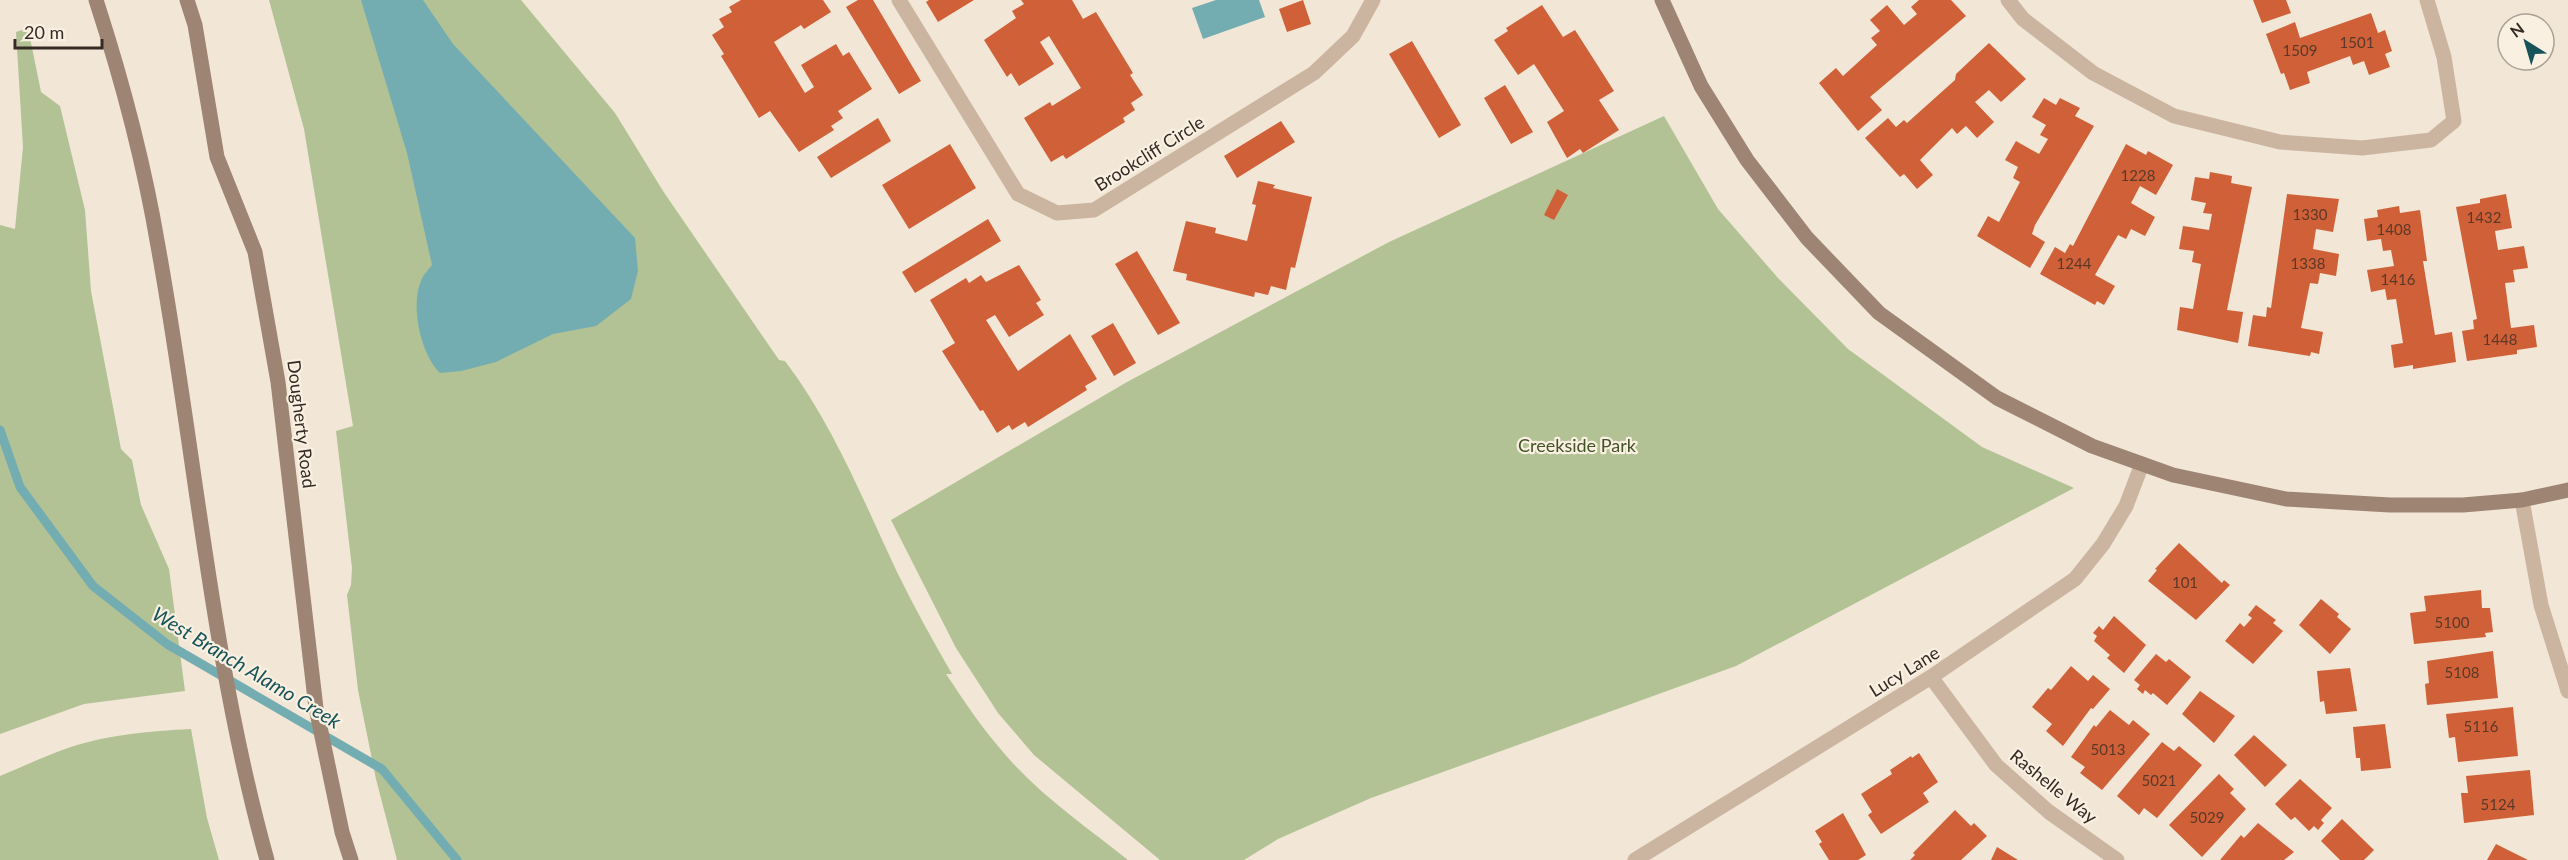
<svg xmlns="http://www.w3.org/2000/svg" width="2568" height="860" font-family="Lato,sans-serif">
<rect width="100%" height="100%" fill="#f2e6d6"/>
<path fill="#b2c295" d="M269 0H521L615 113 663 191 779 360 785 361C834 426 863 500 897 572 914 607 933 641 952 674H946C964 701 982 728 1003 752 1038 794 1085 826 1128 860H397L376 779 358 690 347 595 351 585 352 568 336 431 353 426 304 129Z
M28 28 41 92 60 106 85 210 91 291 121 449 132 460 141 505 169 569 185 691 84 704 0 734V225L15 229 23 147 16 32Z
M1664 116 1718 209 1778 278 1848 349 1982 447 2074 488 1736 666 1371 798 1278 839 1244 860H1160L1034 755 998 713 956 648 891 520 1127 382 1389 242Z
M191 729 207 818 219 860H0V776C22 767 43 757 65 749 104 735 150 731 191 729Z"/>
<path fill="#73adb1" d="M361 0H423L453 44 635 238 638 271 631 299 596 326 553 334 496 362 461 371 440 373C421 355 410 306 421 281 423 275 428 270 432 265L407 153Z
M1216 0H1259L1265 17 1203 39 1192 8Z"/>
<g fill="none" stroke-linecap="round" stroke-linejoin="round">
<path stroke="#73adb1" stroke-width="9" d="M0 430 20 487 93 586 167 644 382 769 457 860"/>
</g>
<path fill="#cf6037" d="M741 0H823L831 12 804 29 801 25 774 42 805 93 814 87 801 65 836 44 843 56 849 52 872 89 838 111 843 118 831 126 834 130 799 152 770 111 759 118 721 56 724 54 712 35 724 27 719 19 732 12 729 7Z
M858 0H873L921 81 899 94 846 7Z
M929 0H974L938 22 926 2Z
M1021 0H1072L1083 19 1096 12 1133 73 1130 75 1143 95 1131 103 1135 110 1123 118 1125 122 1066 159 1063 155 1051 162 1024 118 1050 102 1052 106 1081 88 1049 36 1040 42 1054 64 1019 86 1011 73 1007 77 984 40 1016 18 1012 11 1024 4Z
M1303 0 1311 24 1287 32 1279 9Z
M1919 0H1951L1966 16 1870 97 1882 110 1858 131 1819 83 1836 68 1843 76 1877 45 1871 38 1880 31 1870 20 1887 5 1904 25 1917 14 1911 7Z
M2253 0H2286L2291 13 2262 23Z
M1542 5 1563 37 1575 30 1614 91 1599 100 1619 130 1583 153 1580 149 1567 158 1547 122 1564 111 1534 64 1518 75 1494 40 1508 31 1506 28Z
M2371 13 2378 33 2385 30 2392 51 2385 54 2390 67 2369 75 2364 61 2353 65 2350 56 2307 72 2310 83 2290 90 2284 73 2281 74 2266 34 2295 22 2300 38Z
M1412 41 1461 125 1439 138 1389 54Z
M1989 43 2026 79 2001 102 1989 90 1975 102 1994 122 1977 138 1966 126 1957 134 1952 128 1920 160 1933 175 1917 189 1904 174 1900 177 1865 138 1888 118 1896 127 1904 120 1907 123 1955 80 1956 74Z
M1505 85 1533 132 1511 144 1484 98Z
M2044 98 2056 105 2060 98 2080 108 2075 116 2094 126 2035 225 2032 234 2045 242 2030 268 1977 236 1988 216 1999 222 2020 182 2013 178 2018 167 2005 160 2016 141 2039 154 2048 139 2040 135 2046 125 2032 117Z
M878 118 891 141 831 178 817 157Z
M1281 121 1295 142 1237 178 1224 156Z
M950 144 976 188 909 229 882 185Z
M2126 144 2146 155 2148 151 2173 165 2156 195 2140 186 2131 203 2155 217 2145 236 2131 229 2126 239 2118 235 2095 275 2115 286 2104 305 2097 301 2095 305 2040 274 2055 247 2065 253 2070 244 2073 246Z
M2210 172 2232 176 2231 183 2252 187 2227 310 2243 312 2238 343 2177 330 2180 307 2193 309 2201 264 2192 262 2194 251 2179 249 2183 226 2209 230 2212 214 2203 213 2206 203 2191 200 2195 177 2209 179Z
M1258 181 1275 185 1273 188 1312 197 1295 268 1291 267 1286 290 1271 286 1268 295 1255 292 1254 297 1186 280 1187 274 1173 271 1186 221 1216 228 1215 233 1247 241 1256 205 1252 204Z
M1557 189 1568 195 1554 220 1544 215Z
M2287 194 2339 199 2333 232 2316 229 2313 249 2339 254 2336 276 2320 273 2318 284 2310 283 2301 328 2323 332 2319 354 2311 352 2310 356 2248 346 2253 315 2266 317 2267 307 2271 308Z
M2506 194 2512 228 2495 231 2498 250 2524 246 2528 268 2513 270 2515 282 2505 283 2511 328 2534 325 2537 347 2517 350V354L2467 361 2462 331 2474 329 2473 320 2477 319 2456 207 2480 203V199Z
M2399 206 2400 213 2420 210 2427 261H2423L2435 335 2452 332 2456 362 2413 369V365L2394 368 2391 345 2403 343 2396 299 2387 300 2385 289 2371 292 2367 270 2394 266 2391 250 2383 251 2381 239 2367 241 2364 219 2378 217 2377 210Z
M988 219 1001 241 915 293 902 272Z
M1137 251 1180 323 1158 335 1115 264Z
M1019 265 1041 300 1036 303 1044 315 1009 337 995 315 986 320 1018 371 1070 334 1097 379 1085 386 1087 390 1028 427 1025 422 1012 430 1009 425 997 433 983 410 980 411 942 351 955 343 930 300 966 278 969 283 981 275 986 282Z
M1113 323 1136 363 1114 376 1091 336Z
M2179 543 2222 583 2224 580 2230 585 2196 620 2148 581 2157 570 2155 569Z
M2481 590 2482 608H2490L2493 632 2485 633 2486 637 2414 644 2410 613 2426 611 2424 596Z
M2321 599 2339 614 2337 617 2351 629 2330 654 2299 625Z
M2256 605 2276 620 2273 623 2283 631 2253 664 2225 641 2240 623 2244 627 2252 618 2248 615Z
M2114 616 2146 645 2124 673 2107 658 2110 655 2094 641 2097 636 2093 633 2099 626 2103 630Z
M2493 651 2498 698 2427 705 2425 684 2429 683 2427 661Z
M2156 654 2166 662 2169 659 2191 677 2167 705 2153 693 2151 695 2145 690 2143 694 2137 689 2140 685 2134 680Z
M2071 666 2088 681 2093 675 2110 689 2093 709 2091 708 2063 746 2046 731 2052 724 2032 707 2048 688 2051 690Z
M2350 668 2357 711 2326 714 2324 701 2320 702 2317 671Z
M2200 691 2235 716 2214 743 2182 714Z
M2513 707 2518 756 2458 762 2455 737 2449 738 2446 714Z
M2110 710 2129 725 2133 720 2150 734 2102 790 2080 773 2085 767 2071 757 2094 725 2096 727Z
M2385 724 2391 768 2361 771 2360 758H2356L2353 727Z
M2254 735 2287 765 2265 787 2234 755Z
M2162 742 2174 751 2179 746 2202 765 2157 818 2144 808 2139 815 2117 796Z
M1919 753 1938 782 1923 793 1929 802 1881 834 1868 815 1872 812 1861 794 1892 774 1890 770 1911 756 1912 758Z
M2530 770 2534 815 2464 823 2461 793H2468L2466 776Z
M2219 774 2234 789 2230 793 2246 809 2202 857 2169 825Z
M2300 779 2332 808 2321 820 2324 823 2318 830 2314 826 2309 831 2295 817 2291 820 2275 804Z
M1955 810 1971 826 1974 823 1987 836 1961 860H1910L1915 855 1913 853Z
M1843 813 1866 855 1858 860H1829L1819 844 1822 842 1815 831Z
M2342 819 2374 850 2364 860H2340L2321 841Z
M2258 823 2294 852 2284 860H2220L2241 835 2244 838Z
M2496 844 2528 860H2487Z
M1997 847 2018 860H1991Z"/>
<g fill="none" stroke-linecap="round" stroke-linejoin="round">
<path stroke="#cbb5a1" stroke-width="15" d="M899 0 1018 194 1057 213 1094 210 1314 73 1353 36 1373 0
M2008 0 2023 19 2093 73 2174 116 2280 142 2362 148 2431 140 2454 121 2444 57 2427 0
M2522 500 2541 605 2568 691
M1931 677 1996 765 2049 812 2117 860
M1635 860 1931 677 2075 579 2103 544 2126 506 2142 464"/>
<path stroke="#9e8473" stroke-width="15" d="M96 0C122 80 144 163 158 246 195 450 211 659 267 860
M187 0 195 25 217 157 255 252 278 382 316 708 342 832 351 860
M1662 0 1701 86 1747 160 1807 238 1879 313 1997 398 2092 446 2173 475 2286 499 2390 505H2463L2522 500 2568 490"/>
</g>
<g text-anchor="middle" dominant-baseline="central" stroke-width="4.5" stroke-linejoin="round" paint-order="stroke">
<g font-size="15" fill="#5c3829">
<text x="2357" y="42">1501</text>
<text x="2300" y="50">1509</text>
<text x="2138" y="175">1228</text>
<text x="2310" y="214">1330</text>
<text x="2484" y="217">1432</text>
<text x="2394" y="229">1408</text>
<text x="2074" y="263">1244</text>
<text x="2308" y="263">1338</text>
<text x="2398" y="279">1416</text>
<text x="2500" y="339">1448</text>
<text x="2185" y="582">101</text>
<text x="2452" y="622">5100</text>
<text x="2462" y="672">5108</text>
<text x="2481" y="726">5116</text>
<text x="2108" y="749">5013</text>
<text x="2159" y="780">5021</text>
<text x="2498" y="804">5124</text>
<text x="2207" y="817">5029</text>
</g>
<g font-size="18" fill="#352a24" stroke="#faf0e2">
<text transform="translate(1149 153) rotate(-32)">Brookcliff Circle</text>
<text transform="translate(302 424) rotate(83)">Dougherty Road</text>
<text transform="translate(1904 671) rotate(-32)">Lucy Lane</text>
<text transform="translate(2054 786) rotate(39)">Rashelle Way</text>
</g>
<g font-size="18" fill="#425427" stroke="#faf0e2">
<text x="1577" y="445">Creekside Park</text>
</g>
<g font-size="20" font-style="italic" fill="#175359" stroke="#faf0e2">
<text transform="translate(247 667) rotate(31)">West Branch Alamo Creek</text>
</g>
</g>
<g transform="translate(2526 42) rotate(323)"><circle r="28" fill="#faf0e2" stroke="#aba196" stroke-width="1.5"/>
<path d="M0-4.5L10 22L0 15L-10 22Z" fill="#175359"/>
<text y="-9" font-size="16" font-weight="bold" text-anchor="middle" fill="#352a24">N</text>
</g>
<path d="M15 39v9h87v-9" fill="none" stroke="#352a24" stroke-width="3"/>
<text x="24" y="39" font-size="18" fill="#352a24" stroke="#faf0e2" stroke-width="4.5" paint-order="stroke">20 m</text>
</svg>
